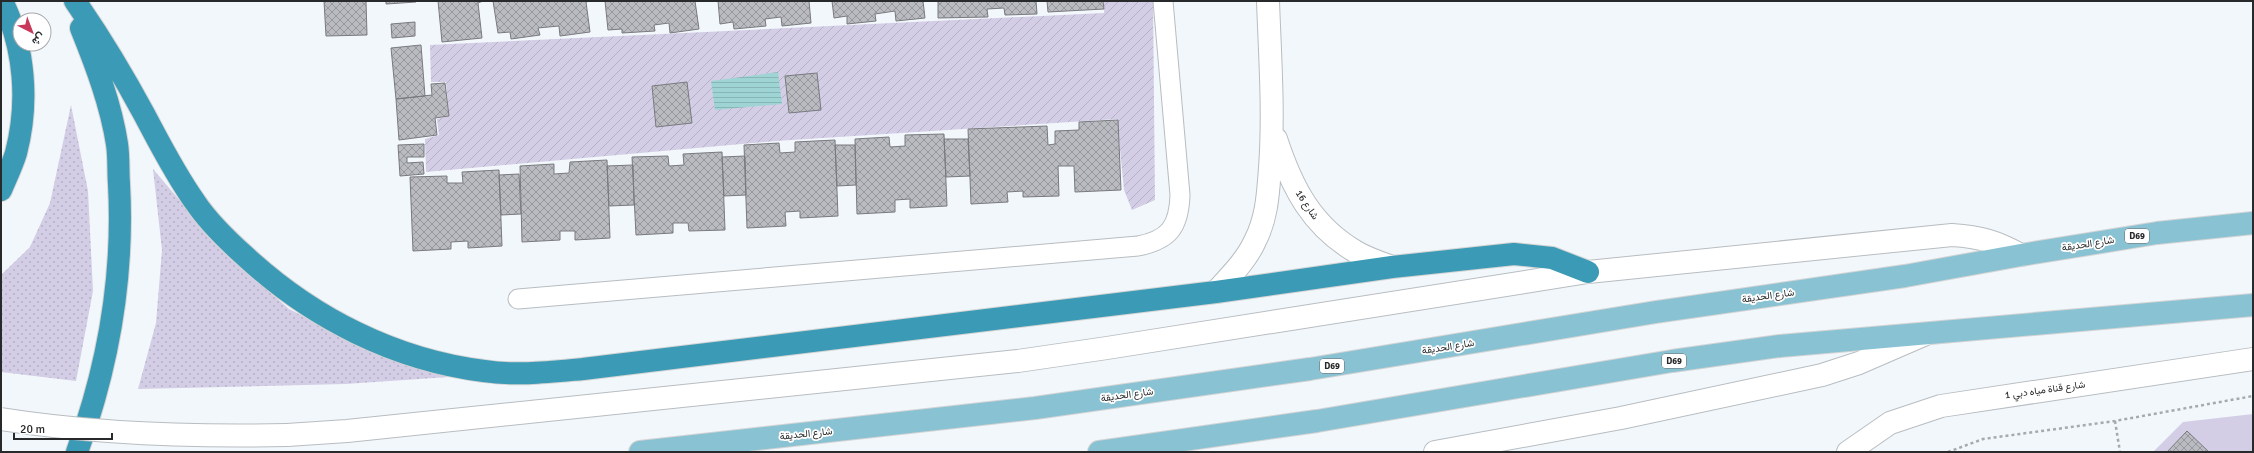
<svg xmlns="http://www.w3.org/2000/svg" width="2254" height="453" font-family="Signika,Vazirmatn,sans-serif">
<defs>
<pattern id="grass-dots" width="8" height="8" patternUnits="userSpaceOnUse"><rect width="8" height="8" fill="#d3cde6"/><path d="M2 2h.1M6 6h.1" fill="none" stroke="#b5b0c5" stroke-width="1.8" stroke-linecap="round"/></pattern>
<pattern id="garden-furrows" width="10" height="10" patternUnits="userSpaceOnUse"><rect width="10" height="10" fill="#d3cde6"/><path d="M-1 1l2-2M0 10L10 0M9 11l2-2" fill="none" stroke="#b5b0c5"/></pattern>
<pattern id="water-rules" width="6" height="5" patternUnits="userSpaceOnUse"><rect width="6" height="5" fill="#9ed4d4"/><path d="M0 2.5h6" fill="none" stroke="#88b6b6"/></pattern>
<pattern id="building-cross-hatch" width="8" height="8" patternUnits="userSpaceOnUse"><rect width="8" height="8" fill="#babbc1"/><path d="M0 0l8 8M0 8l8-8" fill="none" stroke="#97989d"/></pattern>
</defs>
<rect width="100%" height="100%" fill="#f2f7fb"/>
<path fill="url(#grass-dots)" d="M71 105 88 191 93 291 76 381 1 372V275L30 247 50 203Z
M153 169 222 250 289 309 373 352 449 377 345 384 138 389 156 323 162 250Z"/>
<path fill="#d3cde6" d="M2253 414V452H2153L2183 422Z"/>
<path fill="url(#garden-furrows)" d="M1104 1H1153L1155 200 1132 210 1124 190 1117 119 776 141 426 172 425 139 439 135 437 119 449 116 446 82H431L430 45 1104 13Z"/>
<path fill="url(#water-rules)" d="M778 72 782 104 715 110 711 81Z"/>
<path fill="url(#building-cross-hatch)" stroke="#797a80" d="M324 1H366L367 35 326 36Z
M386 1H416V2L386 4Z
M438 1H483L478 3 482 38 442 42Z
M493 1H590L586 2 590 32 560 36 559 26 538 28 540 35 511 39 510 32 498 33Z
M605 1H695L699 29 670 33 669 23 654 25 655 31 622 33V29L608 30Z
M718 1H809L811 23 782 26 781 17 765 19 766 26 734 29 733 22 720 24Z
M832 1H923L925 18 896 21 895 11 875 14 876 21 847 24V16L834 18Z
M938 1H1036L1037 14 1005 15 1004 8 987 9 988 17 938 18Z
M1047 1H1103L1104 9 1048 12Z
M415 22V36L392 38 391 24Z
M421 45 425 96 396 99 391 48Z
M817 73 821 110 789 113 785 76Z
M687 82 692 123 656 127 652 86Z
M445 83 449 116 435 118 437 135 399 140 396 99 432 95 431 84Z
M1118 120 1121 190 1075 192 1074 166H1058L1059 196 1023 197V191L1007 192 1008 202 971 204 968 129 1047 126 1048 145 1055 144V131L1079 130V122Z
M944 134 947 206 910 208V199L895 200V212L857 214 855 139 889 137 890 147 905 146V135Z
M944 139H968L970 176 946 177Z
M835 140 838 216 800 218V211L785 212 786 226 747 228 744 145 779 143 780 153 795 152V142Z
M424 144V157H407V163L423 162 424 174 400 176 398 145Z
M835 145H855L856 185 837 186Z
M722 152 725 230 689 231 688 223H673V233L636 235 632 157 668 156 669 166 684 165 683 154Z
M745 156 746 195 724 196 722 157Z
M607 160 610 238 575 240V231H560V240L522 242 520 166 554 164V174L569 173 570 162Z
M633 165 634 205 609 206 607 166Z
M499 170 502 246 468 248V241L451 242V249L413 251 410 177 447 176V183H463L462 172Z
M519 174 521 214 501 215 499 175Z
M2187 431 2209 452H2167Z"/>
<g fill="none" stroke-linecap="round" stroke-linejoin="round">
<g stroke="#b8bdc1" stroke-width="21">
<path id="service" d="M518 299 1138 246C1169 240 1179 227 1180 195L1163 1"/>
</g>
<g stroke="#b8bdc1" stroke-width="24">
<path id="minor" d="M1276 139C1292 188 1312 227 1358 253 1369 259 1381 263 1392 267
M1216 292C1230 276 1246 261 1255 241 1267 218 1268 194 1270 168 1274 112 1270 57 1268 1
M1848 452 1890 423 1941 406 2253 359"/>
</g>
<g stroke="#b8bdc1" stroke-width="24">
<path id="secondary" d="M287 435 347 431 1018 361 1107 348 1588 272 1952 235C1981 237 1995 241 2021 255
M1435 452 1621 418 1822 375 1859 363 1926 334"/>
</g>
<g stroke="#d4d4d4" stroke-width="24">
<path id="primary" d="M640 452 1035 408 1310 369 1656 312 1905 276 2021 255 2157 233 2253 223
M1099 452 1317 421 1672 361 1780 346 2253 305"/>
</g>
<g stroke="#d4d4d4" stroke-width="24">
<path id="motorway" d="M75 1C100 37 123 75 144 114 160 144 175 174 195 202 209 223 228 241 246 257 312 318 395 360 484 371 517 376 550 372 583 369L1216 292 1392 267 1514 254 1552 258 1588 272
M1 190C6 178 12 166 16 153 29 103 25 47 2 1
M77 452C108 367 124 275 119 184 118 171 119 157 117 144 111 105 96 65 81 28"/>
</g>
<path stroke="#a6aaad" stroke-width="2.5" stroke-dasharray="3 3" stroke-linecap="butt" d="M2115 421 2120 452
M1948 452 1983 439 2115 421 2253 396"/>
<use href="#service" stroke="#fff" stroke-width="19"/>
<use href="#minor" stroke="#fff" stroke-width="22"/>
<use href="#secondary" stroke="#fff" stroke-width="22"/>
<use href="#primary" stroke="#89c2d3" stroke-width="22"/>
<use href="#motorway" stroke="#3b9ab5" stroke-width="22"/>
<g stroke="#b8bdc1" stroke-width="24" stroke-linecap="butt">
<path id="secondary-bridge" d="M1 419C96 434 191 437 287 435"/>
</g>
<use href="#secondary-bridge" stroke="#fff" stroke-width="22"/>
</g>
<g text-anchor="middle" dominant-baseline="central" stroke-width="3.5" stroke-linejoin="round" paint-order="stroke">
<g fill="#fff" stroke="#68696a" stroke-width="1">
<rect x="2125" y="229" width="24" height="14" rx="3"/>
<rect x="1662" y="354" width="24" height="14" rx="3"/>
<rect x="1320" y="359" width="24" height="14" rx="3"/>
</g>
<g font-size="9" font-weight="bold" fill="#27292a">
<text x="2137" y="236">D69</text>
<text x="1674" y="361">D69</text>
<text x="1332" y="366">D69</text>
</g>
<g font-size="10" fill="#27292a" stroke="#fff">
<text transform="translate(1307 205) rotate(56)">شارع 16</text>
<text transform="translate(2088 244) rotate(-9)">شارع الحديقة</text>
<text transform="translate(1768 296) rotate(-8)">شارع الحديقة</text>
<text transform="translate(1448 347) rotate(-9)">شارع الحديقة</text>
<text transform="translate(2045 390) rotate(-8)">شارع قناة مياه دبي 1</text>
<text transform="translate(1127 395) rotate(-8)">شارع الحديقة</text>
<text transform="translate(806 434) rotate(-6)">شارع الحديقة</text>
</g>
</g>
<rect width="2254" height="453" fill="none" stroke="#27292a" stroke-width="4"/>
<g transform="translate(32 32) rotate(138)"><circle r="19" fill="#ffffff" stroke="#a9a9aa"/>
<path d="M0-3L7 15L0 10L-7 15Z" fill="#c83858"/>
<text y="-6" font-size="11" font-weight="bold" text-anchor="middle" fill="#27292a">ش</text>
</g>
<path d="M14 433v6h98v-6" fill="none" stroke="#27292a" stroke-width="2"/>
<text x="20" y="433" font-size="12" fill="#27292a" stroke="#ffffff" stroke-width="3" paint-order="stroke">20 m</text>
</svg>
